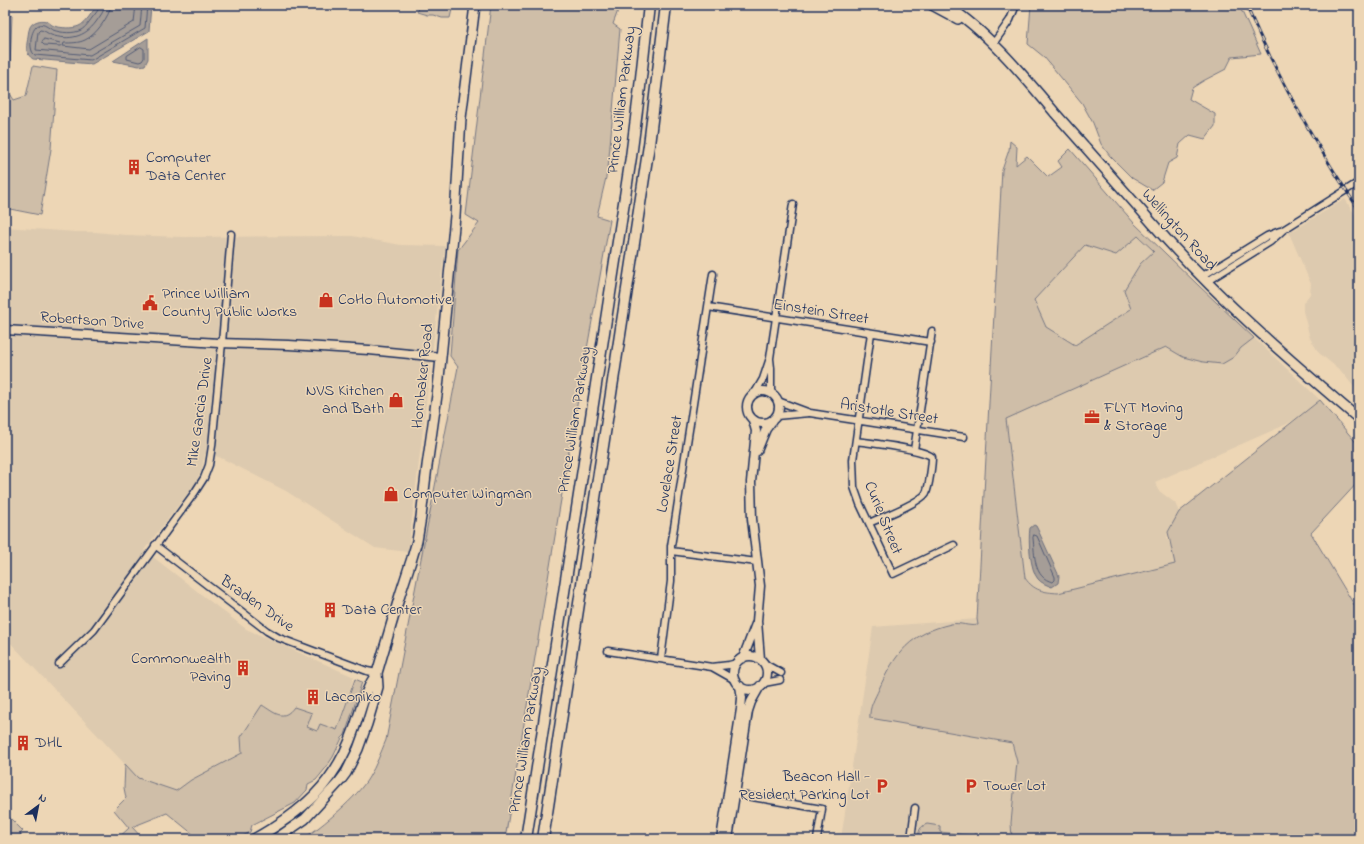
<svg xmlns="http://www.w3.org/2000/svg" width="1364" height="844" font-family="'Indie Flower',sans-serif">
<rect width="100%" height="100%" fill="#edd6b5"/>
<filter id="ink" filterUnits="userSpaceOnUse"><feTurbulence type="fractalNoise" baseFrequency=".025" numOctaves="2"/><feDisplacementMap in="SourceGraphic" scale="8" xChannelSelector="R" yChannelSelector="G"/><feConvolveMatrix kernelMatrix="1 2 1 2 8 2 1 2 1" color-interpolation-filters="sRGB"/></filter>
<g filter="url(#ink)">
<path fill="#ddcaaf" d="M1345 199 1359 221V393L1341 371 1319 353 1310 338 1303 311V303L1310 294 1311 284 1289 233Z
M5 227 76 232H96L126 235 182 237 352 236 401 245 445 246 408 552 375 548 286 491 219 457 205 454 201 472 194 485 144 550 246 629 354 677 331 745 255 715 241 737 242 753 191 780 176 791 138 778 5 637Z
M1138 236 1154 251 1140 264 1131 309 1075 345 1046 327 1034 300 1085 245 1116 255Z
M1254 338 1320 400 1297 418 1285 425 1155 482 1158 490 1175 503 1179 512 1176 520 1171 526 1168 532 1167 538 1174 552 1176 564 1058 593 1043 591 1031 586 1025 578 1006 419 1166 347 1183 357 1203 362 1234 357 1241 348Z
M977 619 985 654 1017 762 1011 823 1012 839H841L873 627Z"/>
<path fill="#cfbea8" stroke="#757683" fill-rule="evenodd" d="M421 5H453L450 18H442L433 15H427L417 12Z
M491 5H620L613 24 620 29 608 169 597 216 610 220 572 433 505 839H303C323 825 357 798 369 777 376 766 381 752 386 740L458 367 450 356 458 250 479 223 466 215Z
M1031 5H1239L1261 54 1232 57 1226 69 1203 81 1192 88 1189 99 1215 114V126L1205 139 1190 135 1180 144 1177 158 1168 163 1162 182 1152 190 1132 178 1110 156 1101 144 1093 123 1082 103 1044 57 1028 44Z
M12 15 9 92 14 100 26 96 33 66 57 70 51 149 40 215 5 208V17Z
M1010 141 1017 147 1016 165 1027 156 1048 177 1062 167 1058 161 1070 149 1134 223 1198 285 1254 338 1241 348 1234 357 1222 364 1203 362 1183 357 1166 347 1006 419 1025 578C1034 591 1044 592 1058 593L1175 564 1168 532 1179 512 1320 400 1359 446V481L1311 533 1359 613V839H1012L1011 823 1017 762 1012 743 870 718C869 707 875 698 879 689 895 653 911 633 951 624 960 622 969 627 978 625L977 619 1002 170 1009 150ZM1138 236 1154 251 1140 264 1124 290 1131 309 1075 345 1046 327 1034 300 1085 245 1116 255Z
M355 679 362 682 345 735 342 738 333 757 325 769 316 780 308 784 307 790 295 803 252 825 250 832 238 839H199L167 813 132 827 143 839H117L129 828 114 810 126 798 124 788 125 764 138 778 176 791 191 780 242 753 241 737 262 705C275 713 283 722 294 707L312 713 307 727 317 731 320 724 337 730Z
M341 767 335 780 315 805 277 835 270 839H261Z
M5 813 23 831 20 834 24 839H6L5 838Z
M927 824 940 826V832L974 836 975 834 1002 839H918C919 831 919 827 927 824Z"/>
<path fill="#a59d97" stroke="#6e7180" d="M97 5H151L149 31 92 64 33 59C27 55 26 50 27 43 28 39 28 31 30 27 32 22 41 19 46 21 49 22 51 25 54 26 61 28 72 29 79 26 86 23 92 12 97 5Z
M148 38V59L145 65 139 66 113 61Z
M1034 525 1036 526 1038 530 1059 576 1058 583 1052 587C1047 585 1041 583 1038 579 1030 570 1028 540 1030 528Z"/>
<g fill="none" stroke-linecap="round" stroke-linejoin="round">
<path stroke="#525b75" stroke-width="1" d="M100 5C99 10 95 14 92 18 89 22 85 28 81 30 74 34 61 33 53 30 48 28 44 23 39 25 30 28 28 51 35 55L91 60 145 28 147 5
M105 5C104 12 100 16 96 22 85 37 69 41 51 35 47 33 44 30 40 30L38 32 36 50 90 55 140 26 142 5
M111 5C110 16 95 36 85 40 79 43 71 43 64 43L63 46 89 49 134 22 136 5
M44 39 60 43 62 45 60 46 44 45 42 43Z
M141 47 144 49V58L142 61 139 62 127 59V56Z
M1034 535 1037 536 1055 577V580L1053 582C1033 578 1035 555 1033 538Z"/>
<g stroke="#1b2f5e" stroke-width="9">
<path id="minor" d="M993 44 1010 20 1016 5
M1201 277 1267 236 1280 231
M1206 282 1270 242 1283 230 1359 182
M708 307 931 342
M871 333 853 460 854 487 860 504 893 574 954 545
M770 359 771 368V393
M756 391 763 379 770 358 793 204
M778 401 810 413 964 437
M776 416 809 413
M856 441C870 443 924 449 932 457 932 464 929 487 926 493 920 503 880 518 869 523
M914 450 932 331
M155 545 267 631 279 638 367 671 377 673
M671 551 757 562
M608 651 712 667 729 665 737 663
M661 659 671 581V546L675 521 713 274
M59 664 94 630 195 492 204 478 209 465 212 446 222 343 231 234
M765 664 781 673
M712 667 735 680
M764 683 780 680
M735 794 822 809 817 839
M911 839 915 808"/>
</g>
<g stroke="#1b2f5e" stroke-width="11">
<path id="tertiary" d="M5 330 219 343 289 345 369 350 440 357
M747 407a16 16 0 1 1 32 0a16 16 0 1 1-32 0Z
M753 420 756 431 751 482 752 519 760 586 757 621 760 659
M757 451 766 429 772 421
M733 673a17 17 0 1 1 34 0a17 17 0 1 1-34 0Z
M743 658 756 624
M721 839 741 709 742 698 740 686
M728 839 748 711 751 702 760 686"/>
</g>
<g stroke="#1b2f5e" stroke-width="12">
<path id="secondary" d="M932 5 958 19
M946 5C987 31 1024 76 1055 113 1088 150 1121 187 1153 224 1215 296 1287 358 1359 419
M254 839C301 813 335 784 353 732 361 711 364 691 377 673L400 595 412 558 417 541 421 517 427 466 438 388 455 216 461 118 475 5
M276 839 305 819 340 781 346 773 358 749 367 724 378 687 377 673"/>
</g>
<g stroke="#1b2f5e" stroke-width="13">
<path id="trunk" d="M526 839 631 157 640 87 649 5
M543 839 649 145 666 5"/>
</g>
<use href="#minor" stroke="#edd6b5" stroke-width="6"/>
<use href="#tertiary" stroke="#edd6b5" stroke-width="8"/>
<use href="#secondary" stroke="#edd6b5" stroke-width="9"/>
<use href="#trunk" stroke="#edd6b5" stroke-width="10"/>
<g stroke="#1b2f5e" stroke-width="3">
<path id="rail" d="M1246 5C1277 76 1316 146 1359 210"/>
</g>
<use href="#rail" stroke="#edd6b5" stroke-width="1.5" stroke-dasharray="4.5" stroke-linecap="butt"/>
</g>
</g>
<defs>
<g id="building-bare" transform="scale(1.2)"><path d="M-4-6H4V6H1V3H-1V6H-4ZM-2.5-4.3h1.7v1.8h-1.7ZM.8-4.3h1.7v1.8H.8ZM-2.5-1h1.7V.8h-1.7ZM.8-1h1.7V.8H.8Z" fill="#c8321e" stroke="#edd6b5" stroke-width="2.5" paint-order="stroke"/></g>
<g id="shop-bare" transform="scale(1.2)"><path d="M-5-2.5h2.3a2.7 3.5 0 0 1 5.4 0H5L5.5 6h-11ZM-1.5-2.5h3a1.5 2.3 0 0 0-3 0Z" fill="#c8321e" stroke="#edd6b5" stroke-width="2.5" paint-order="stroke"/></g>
<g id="civic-bare" transform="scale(1.2)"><path d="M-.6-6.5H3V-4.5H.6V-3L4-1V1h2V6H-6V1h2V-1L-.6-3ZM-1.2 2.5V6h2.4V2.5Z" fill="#c8321e" stroke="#edd6b5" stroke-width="2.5" paint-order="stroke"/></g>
<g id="office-bare" transform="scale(1.2)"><path d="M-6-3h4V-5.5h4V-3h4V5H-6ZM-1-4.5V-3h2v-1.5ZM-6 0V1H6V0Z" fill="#c8321e" stroke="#edd6b5" stroke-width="2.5" paint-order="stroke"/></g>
<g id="parking-bare" transform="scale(1.2)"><path d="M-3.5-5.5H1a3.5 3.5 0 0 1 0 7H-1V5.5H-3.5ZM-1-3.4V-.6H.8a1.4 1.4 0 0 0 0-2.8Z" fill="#c8321e" stroke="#edd6b5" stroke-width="2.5" paint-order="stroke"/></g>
</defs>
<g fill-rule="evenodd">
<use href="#building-bare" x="134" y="167"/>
<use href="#shop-bare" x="326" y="300"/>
<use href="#civic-bare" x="150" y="303"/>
<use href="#shop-bare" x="396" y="400"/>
<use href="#office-bare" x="1092" y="417"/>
<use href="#shop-bare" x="391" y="494"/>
<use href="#building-bare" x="330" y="610"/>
<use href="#building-bare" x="243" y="668"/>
<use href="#building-bare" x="313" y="697"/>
<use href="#building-bare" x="23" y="743"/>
<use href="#parking-bare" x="882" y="786"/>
<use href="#parking-bare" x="971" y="786"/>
</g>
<g text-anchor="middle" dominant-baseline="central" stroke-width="3" stroke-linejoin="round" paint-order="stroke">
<g font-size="16" fill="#1b2f5e" stroke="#edd6b5">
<text transform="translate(622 100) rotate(-83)">Prince William Parkway</text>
<text transform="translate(1179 230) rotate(48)">Wellington Road</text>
<text transform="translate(821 312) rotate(9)">Einstein Street</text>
<text transform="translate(92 321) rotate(4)">Robertson Drive</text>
<text transform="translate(423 376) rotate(-84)">Hornbaker Road</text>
<text transform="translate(200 412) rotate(-82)">Mike Garcia Drive</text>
<text transform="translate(889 412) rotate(9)">Aristotle Street</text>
<text transform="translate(575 420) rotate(-81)">Prince William Parkway</text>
<text transform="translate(670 464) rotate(-81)">Lovelace Street</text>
<text transform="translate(883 518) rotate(68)">Curie Street</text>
<text transform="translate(257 604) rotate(35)">Braden Drive</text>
<text transform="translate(526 740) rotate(-81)">Prince William Parkway</text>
</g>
<g font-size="16" fill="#1b2f5e" stroke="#edd6b5" text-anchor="start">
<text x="146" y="158">Computer<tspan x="146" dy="18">Data Center</tspan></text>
<text x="162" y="294">Prince William<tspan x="162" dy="18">County Public Works</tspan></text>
<text x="338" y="300">CoHo Automotive</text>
<text x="384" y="391" text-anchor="end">NVS Kitchen<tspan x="384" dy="18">and Bath</tspan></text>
<text x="1104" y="408">FLYT Moving<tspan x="1104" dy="18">&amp; Storage</tspan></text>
<text x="403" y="494">Computer Wingman</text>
<text x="342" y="610">Data Center</text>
<text x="231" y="659" text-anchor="end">Commonwealth<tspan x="231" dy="18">Paving</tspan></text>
<text x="325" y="697">Laconiko</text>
<text x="35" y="743">DHL</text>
<text x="870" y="777" text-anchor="end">Beacon Hall -<tspan x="870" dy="18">Resident Parking Lot</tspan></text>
<text x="983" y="786">Tower Lot</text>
</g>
</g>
<rect width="1364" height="844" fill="none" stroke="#edd6b5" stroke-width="20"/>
<rect x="10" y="10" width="1344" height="824" fill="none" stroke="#1b2f5e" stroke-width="1.5" filter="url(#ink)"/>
<g transform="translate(38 806) rotate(32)" stroke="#edd6b5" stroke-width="3" paint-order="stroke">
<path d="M0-3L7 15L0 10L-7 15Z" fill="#1b2f5e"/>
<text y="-6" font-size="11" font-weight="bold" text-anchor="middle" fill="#1b2f5e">N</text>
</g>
</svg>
